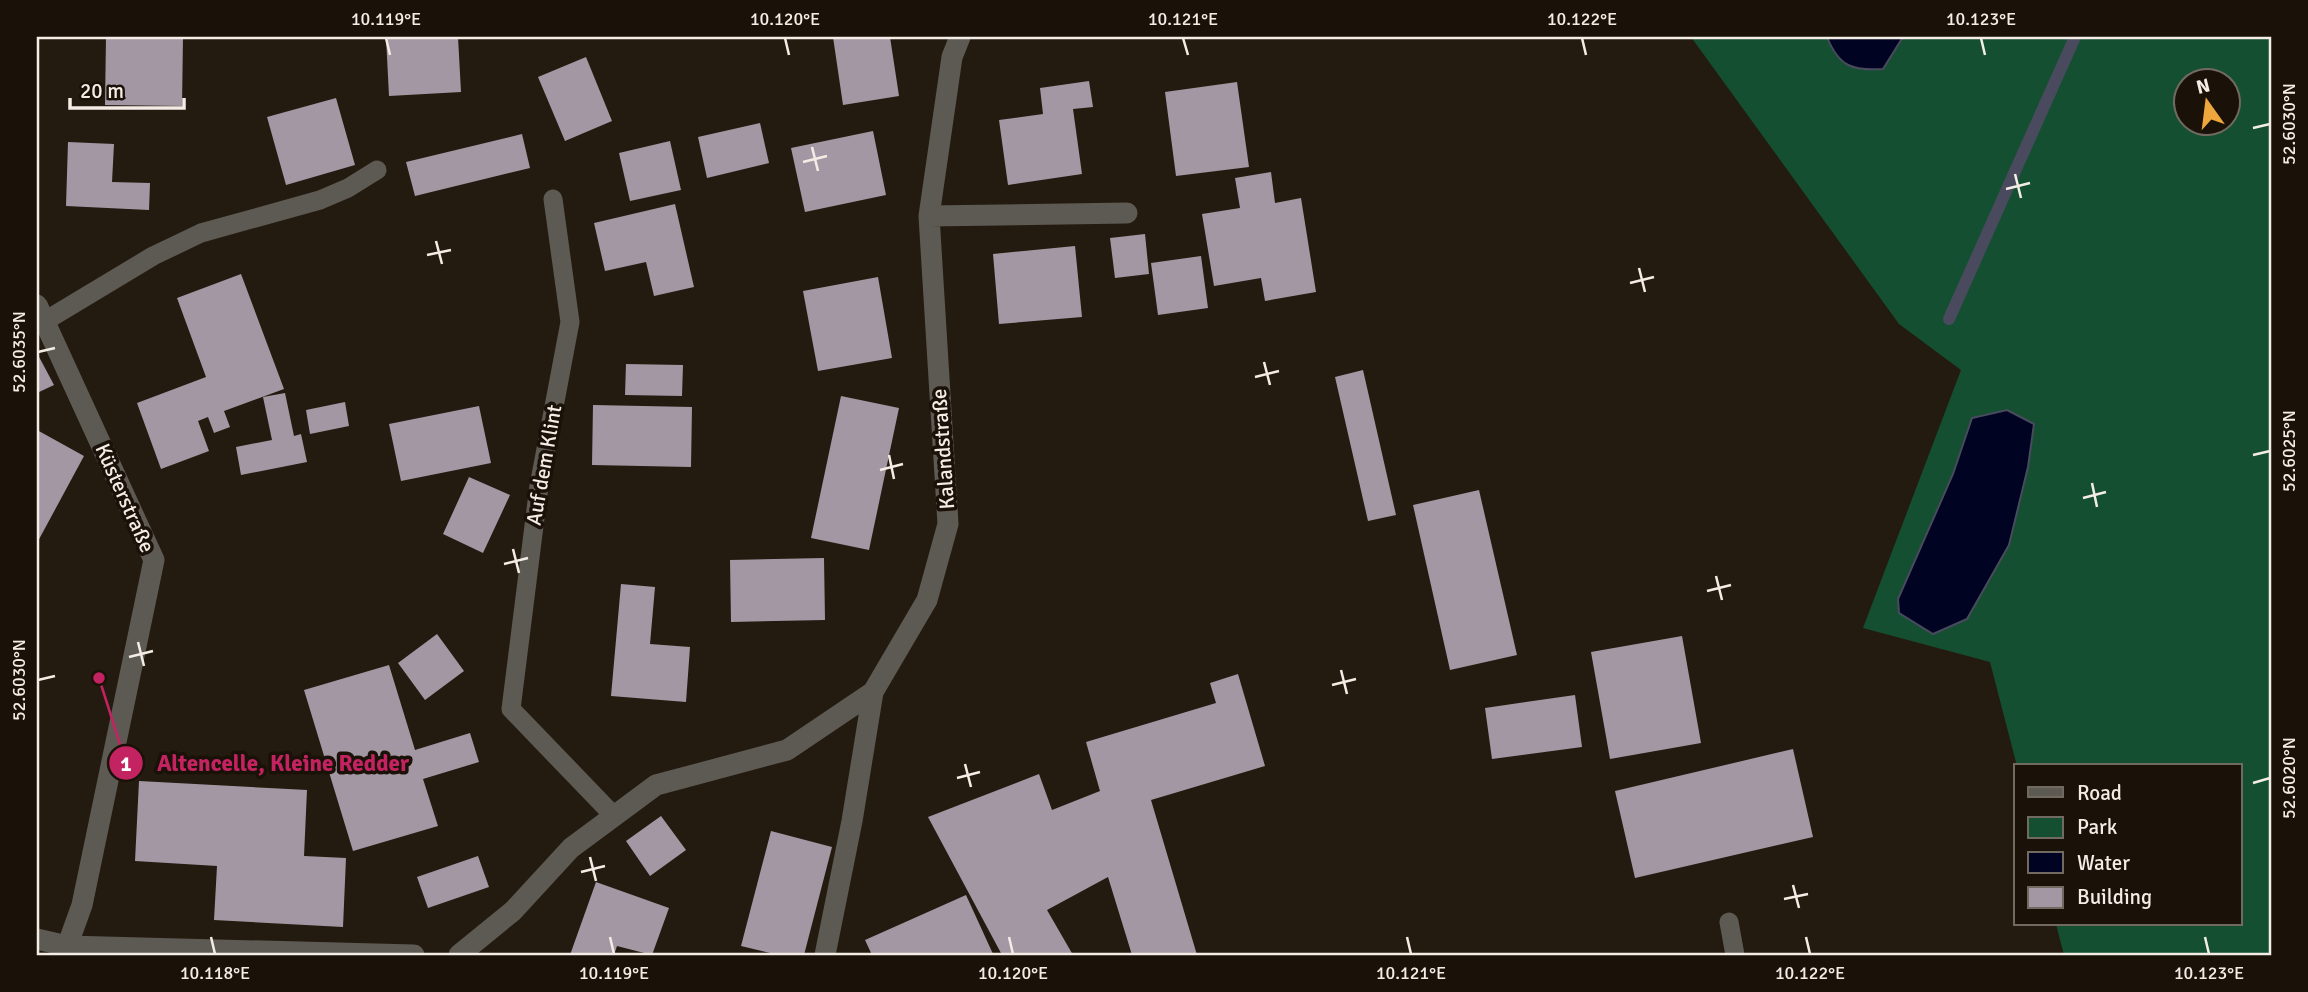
<svg xmlns="http://www.w3.org/2000/svg" width="2308" height="992" font-family="Signika,sans-serif">
<rect width="100%" height="100%" fill="#241b10"/>
<path fill="#144f32" fill-rule="evenodd" d="M1691 37H2271V955H2064L2056 924H2240V766H2017L1990 662 1863 628 1961 370 1899 324ZM2186 80H2228V122H2186Z"/>
<path fill="#000422" stroke="#494a5d" stroke-width="2" d="M1827 37H1903L1883 69C1853 71 1839 67 1827 37Z
M2007 410 2034 424 2028 467 2009 545 1967 619 1933 634 1899 613 1898 599 1953 474 1972 418Z"/>
<g fill="none" stroke-linecap="round" stroke-linejoin="round">
<path stroke="#494a5d" stroke-width="12" d="M1949 319 2075 37"/>
</g>
<path fill="#a497a4" d="M106 37H183L182 106 105 105Z
M386 37H458L461 92 389 96Z
M833 37H890L899 96 843 105Z
M586 57 612 121 565 141 538 77Z
M1089 81 1093 107 1073 109 1082 174 1008 185 999 120 1043 114 1040 88Z
M1237 82 1249 167 1176 176 1165 92Z
M336 98 355 165 286 185 267 117Z
M760 123 769 163 707 178 698 137Z
M873 131 886 195 805 212 791 148Z
M522 134 530 168 415 196 406 162Z
M670 141 681 190 630 201 619 153Z
M68 142 114 144 112 182 150 183 149 210 66 206Z
M1271 172 1275 203 1301 198 1316 292 1265 301 1261 278 1214 286 1202 214 1240 208 1235 178Z
M675 204 694 287 654 296 646 262 605 271 594 223Z
M1145 234 1149 274 1115 278 1110 238Z
M1075 246 1082 317 999 324 993 254Z
M1201 256 1208 308 1158 315 1151 263Z
M241 274 284 389 224 411 230 427 214 433 208 417 198 421 209 451 161 469 137 403 206 377 177 298Z
M878 277 892 358 818 371 803 291Z
M37 353 54 385 37 393Z
M626 364 683 365 682 396 625 395Z
M1363 370 1396 515 1368 521 1335 377Z
M285 393 294 436 301 434 307 462 241 475 236 447 272 440 263 397Z
M841 396 899 408 869 550 811 538Z
M345 402 349 426 310 434 306 410Z
M593 405 692 407 691 467 592 465Z
M479 406 491 463 401 481 389 424Z
M37 430 84 456 37 543Z
M469 477 510 495 483 553 443 534Z
M1479 490 1517 655 1450 670 1413 505Z
M824 558 825 620 731 622 730 560Z
M621 584 655 587 650 644 690 647 686 702 611 696Z
M437 634 464 671 425 700 398 663Z
M1682 636 1701 743 1610 759 1591 652Z
M389 665 415 750 470 733 479 762 423 779 438 826 353 851 304 690Z
M1238 674 1265 766 1151 800 1197 955H1132L1108 877 1047 910 1073 955H1002L928 817 1039 774 1052 810 1100 791 1086 742 1216 703 1210 683Z
M1575 695 1582 747 1492 759 1485 708Z
M1793 749 1813 837 1635 878 1615 791Z
M139 781 307 790 304 856 346 858 343 927 214 920 217 866 135 861Z
M661 816 686 850 650 876 626 841Z
M771 831 832 847 804 955H778L741 946Z
M478 856 489 887 428 908 417 877Z
M596 882 669 908 652 955 617 946 614 955H570Z
M966 895 993 954 872 955 865 940Z"/>
<g fill="none" stroke-linecap="round" stroke-linejoin="round">
<path stroke="#5d5953" stroke-width="19" d="M553 199 570 322 539 486 511 709 614 816
M45 321 153 256 201 233 320 200 348 188 377 170
M1729 922 1735 955"/>
<path stroke="#5d5953" stroke-width="21" d="M929 216 1127 213
M37 305 154 560 82 905 64 955
M37 939 67 946 414 955
M459 955 513 911 571 848 656 785 787 750 873 692
M825 955 852 821 873 692 927 600 948 524 929 216 952 57 960 37"/>
</g>
<path fill="none" stroke="#f4ede6" stroke-width="2.5" d="M386 38 390 55M785 38 789 55M1183 38 1188 55M1582 38 1586 55M1981 38 1985 55M2253 128 2270 124M812 147 818 171M803 162 827 156M2015 174 2021 198M2006 189 2030 183M436 241 442 264M427 255 451 250M1639 268 1645 292M1630 283 1654 277M38 352 55 348M1264 362 1270 385M1255 377 1279 371M889 455 894 479M2253 455 2270 451M880 470 903 464M2092 483 2097 507M2083 498 2106 492M513 549 519 573M504 564 528 558M1716 576 1722 600M1707 591 1731 585M138 642 144 666M129 657 153 651M1341 670 1347 694M38 680 55 676M1332 685 1356 679M965 764 971 787M957 778 980 772M2253 783 2270 778M590 857 596 881M581 872 605 866M1793 885 1799 908M1784 899 1808 894M211 937 215 954M610 937 614 954M1009 937 1013 954M1407 937 1411 954M1806 937 1810 954M2205 937 2209 954"/>
<g text-anchor="middle" dominant-baseline="central" stroke-width="7" stroke-linejoin="round" paint-order="stroke">
<g font-size="21" fill="#f4ede6" stroke="#1a1208">
<text transform="translate(943 449) rotate(-94)">Kalandstraße</text>
<text transform="translate(544 465) rotate(-80)">Auf dem Klint</text>
<text transform="translate(125 498) rotate(66)">Küsterstraße</text>
</g>
</g>
<path fill="none" stroke="#c42362" stroke-width="2.5" d="M99 678L126 763"/>
<g fill="#c42362" stroke="#1a1208" stroke-width="2.5">
<circle cx="99" cy="678" r="7"/>
<circle cx="126" cy="763" r="18"/>
</g>
<g font-size="21" text-anchor="middle" font-weight="bold" fill="#fff">
<text x="126" y="771">1</text>
</g>
<g font-size="23" text-anchor="middle" font-weight="bold" fill="#c42362" stroke="#1a1208" stroke-width="7" stroke-linejoin="round" paint-order="stroke">
<text x="283" y="771">Altencelle, Kleine Redder</text>
</g>
<rect width="2308" height="992" fill="none" stroke="#1a1208" stroke-width="77"/>
<rect x="2014" y="764" width="228" height="161" fill="#1a1208" stroke="#716a61" stroke-width="2"/>
<rect x="2028" y="787" width="35" height="10" fill="#5d5953" stroke="#716a61" stroke-width="2"/>
<text x="2077" y="800" font-size="21" fill="#f4ede6">Road</text>
<rect x="2028" y="817" width="35" height="21" fill="#144f32" stroke="#716a61" stroke-width="2"/>
<text x="2077" y="834" font-size="21" fill="#f4ede6">Park</text>
<rect x="2028" y="852" width="35" height="21" fill="#000422" stroke="#716a61" stroke-width="2"/>
<text x="2077" y="870" font-size="21" fill="#f4ede6">Water</text>
<rect x="2028" y="887" width="35" height="21" fill="#a497a4" stroke="#716a61" stroke-width="2"/>
<text x="2077" y="904" font-size="21" fill="#f4ede6">Building</text>
<g transform="translate(2207 102) rotate(346)"><circle r="33" fill="#1a1208" stroke="#716a61" stroke-width="2"/>
<path d="M0-5L12 26L0 18L-12 26Z" fill="#eea73c"/>
<text y="-10" font-size="19" font-weight="bold" text-anchor="middle" fill="#f4ede6">N</text>
</g>
<path d="M70 98v10h114v-10" fill="none" stroke="#f4ede6" stroke-width="3.5"/>
<text x="80" y="98" font-size="21" fill="#f4ede6" stroke="#1a1208" stroke-width="5" paint-order="stroke">20 m</text>
<rect x="38" y="38" width="2232" height="916" fill="none" stroke="#f4ede6" stroke-width="2.5"/>
<g font-size="18" text-anchor="middle" fill="#f4ede6">
<text x="386" y="25">10.119°E</text>
<text x="785" y="25">10.120°E</text>
<text x="1183" y="25">10.121°E</text>
<text x="1582" y="25">10.122°E</text>
<text x="1981" y="25">10.123°E</text>
<text transform="translate(2289 124) rotate(-90)" y="6">52.6030°N</text>
<text transform="translate(19 352) rotate(-90)" y="6">52.6035°N</text>
<text transform="translate(2289 451) rotate(-90)" y="6">52.6025°N</text>
<text transform="translate(19 680) rotate(-90)" y="6">52.6030°N</text>
<text transform="translate(2289 778) rotate(-90)" y="6">52.6020°N</text>
<text x="215" y="979">10.118°E</text>
<text x="614" y="979">10.119°E</text>
<text x="1013" y="979">10.120°E</text>
<text x="1411" y="979">10.121°E</text>
<text x="1810" y="979">10.122°E</text>
<text x="2209" y="979">10.123°E</text>
</g>
</svg>
